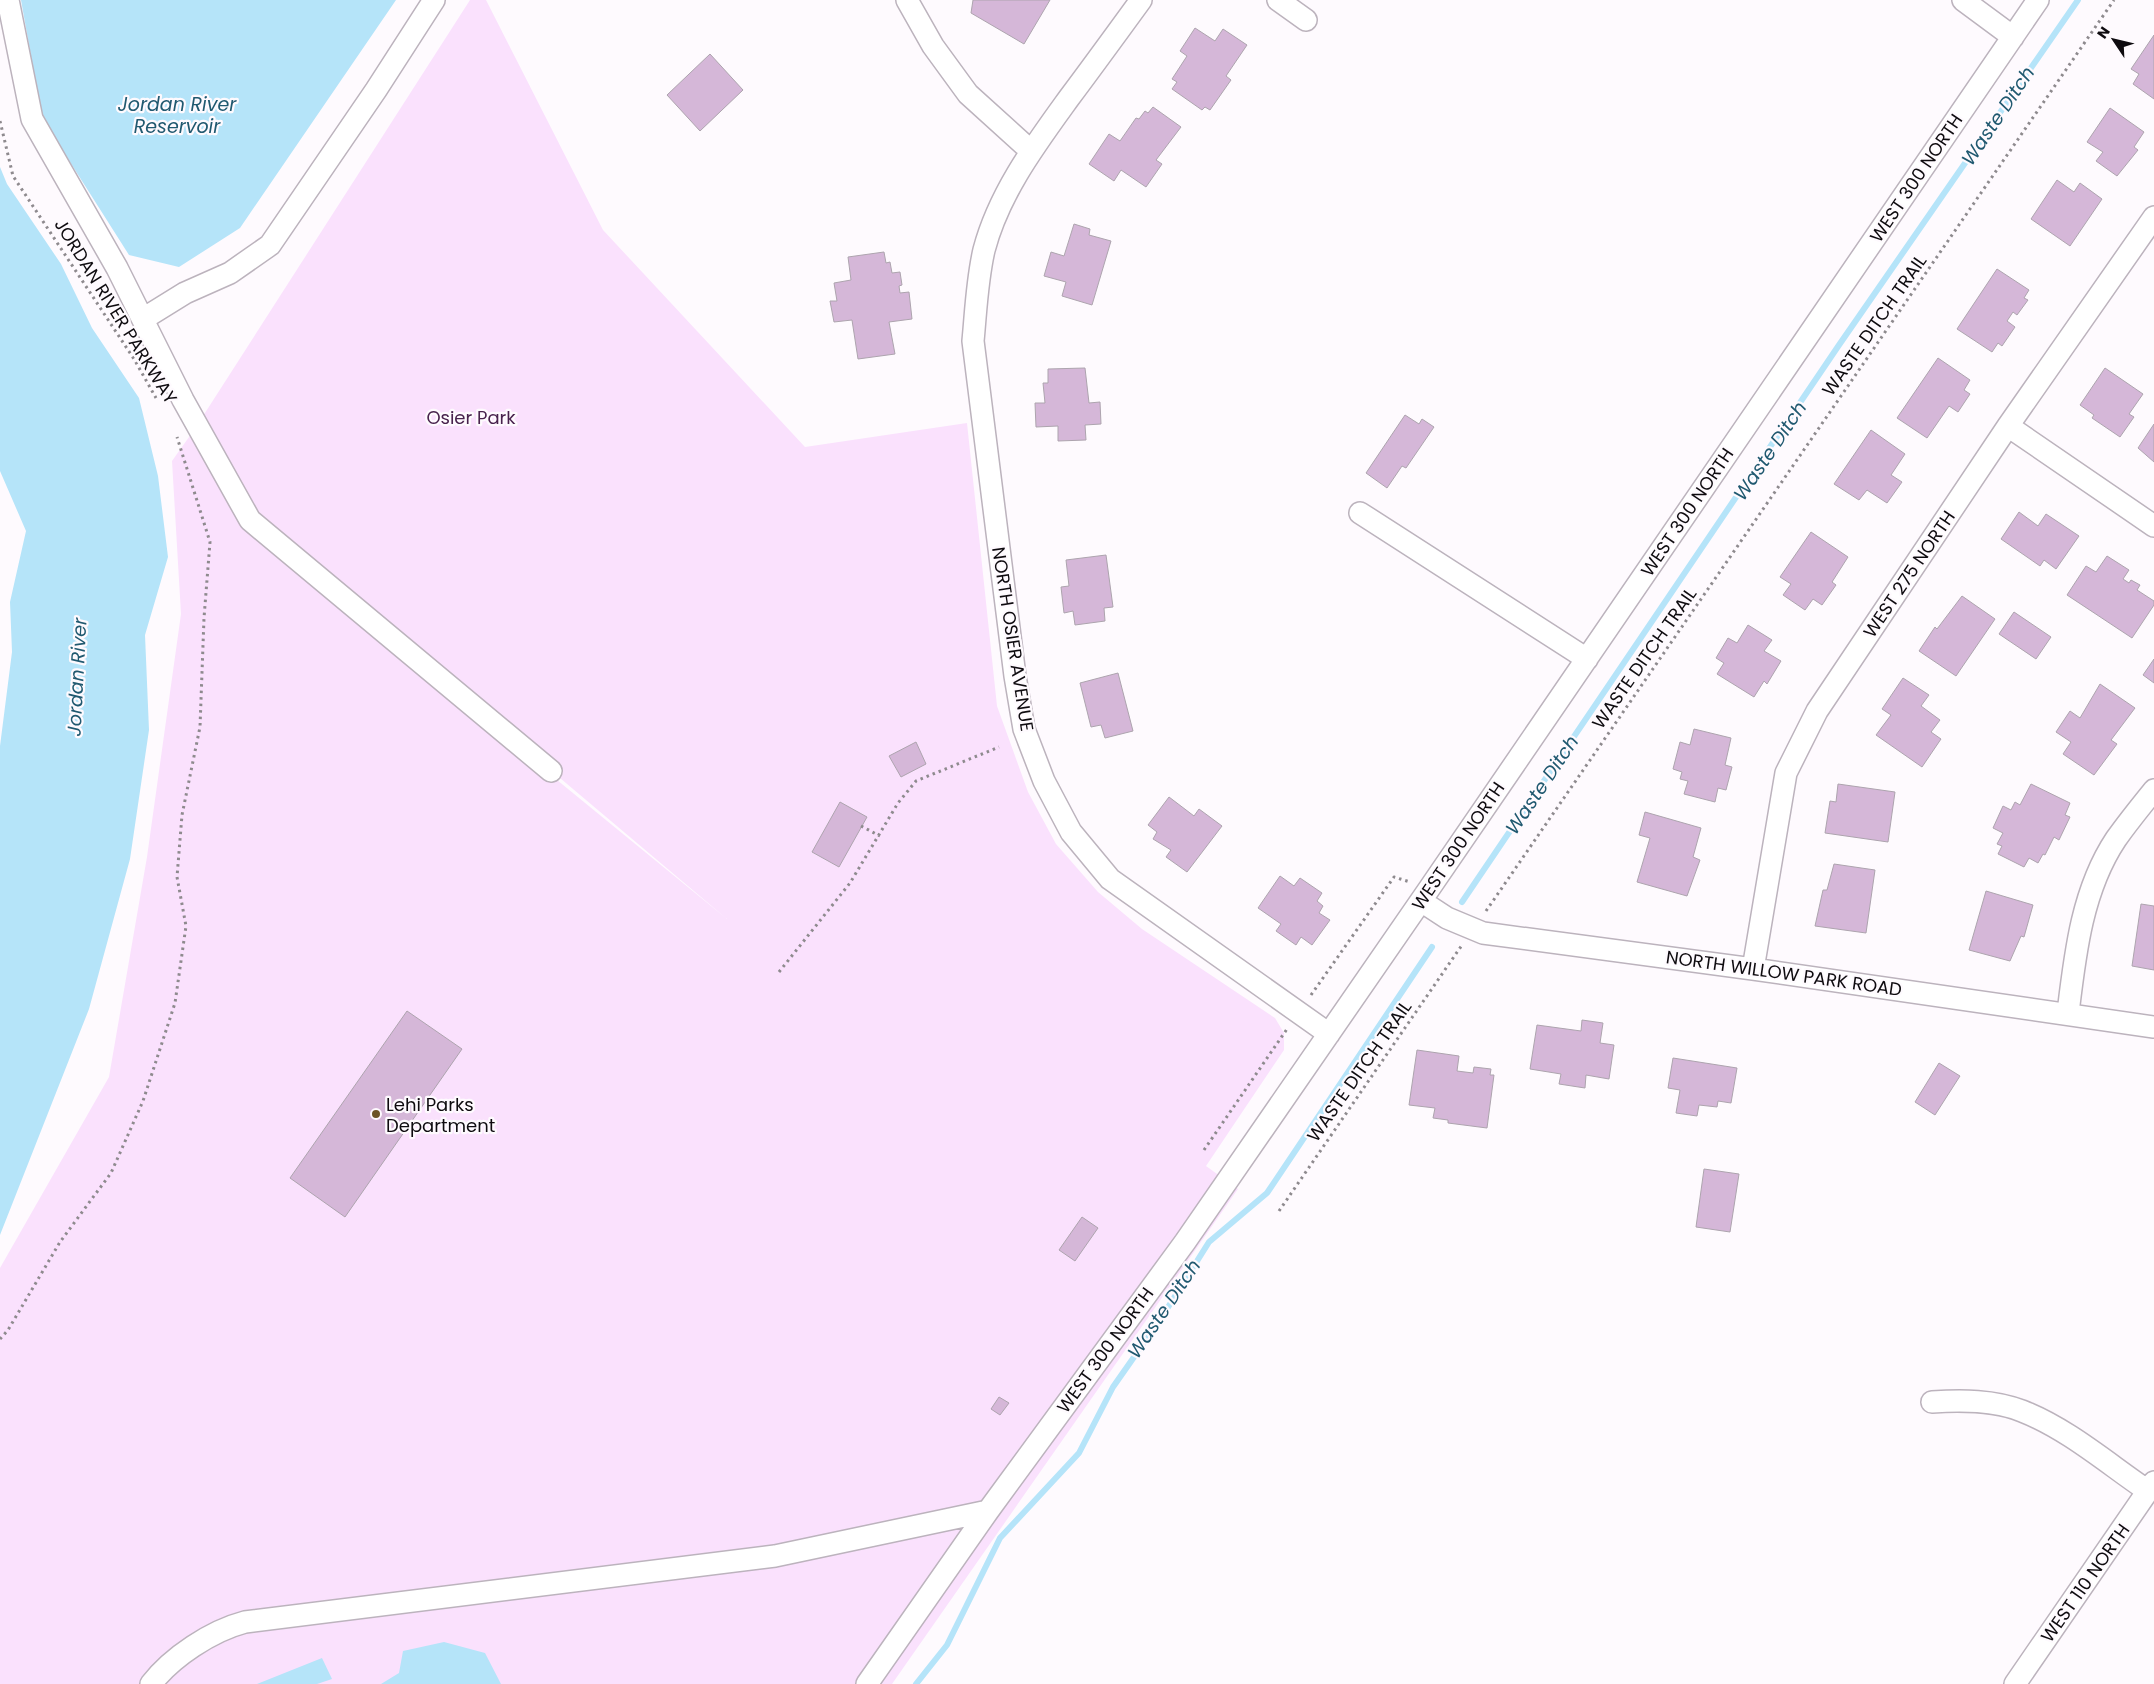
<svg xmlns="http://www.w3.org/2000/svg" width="2154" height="1684" font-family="Poppins,sans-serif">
<rect width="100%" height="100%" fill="#fefafe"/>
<path fill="#fae1fd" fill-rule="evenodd" d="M470 0H486L603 230 805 447 967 423 997 706 1028 792 1056 844 1098 892 1142 929 1275 1018 1284 1033V1050L1206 1166 1238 1189 892 1684H0V1268L109 1077 147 857 181 614 172 461 194 430ZM310 578 541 762 727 919Z"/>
<path fill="#b5e4f9" d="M21 0H396L240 228 179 267 129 255 42 118Z
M0 167 7 184 61 264 92 328 139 398 158 476 168 557 145 635 149 730 130 859 89 1009 0 1235V746L12 652 10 602 26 531 0 471Z
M444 1642 485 1653 501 1684H381L399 1673 403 1651Z
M322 1658 332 1679 317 1684H257Z"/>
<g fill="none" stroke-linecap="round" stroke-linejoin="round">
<path stroke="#b5e4f9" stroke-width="6" d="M1462 902 1839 345 2078 0
M916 1684 947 1645 1000 1538 1079 1453 1113 1387 1160 1320 1209 1242 1267 1193 1432 947"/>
</g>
<path fill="#d5b7d8" stroke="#ada4ae" d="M973 0H1050L1024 44 971 13Z
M1195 28 1215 41 1223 29 1247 45 1226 76 1231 80 1210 110 1205 107 1202 110 1172 89 1177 82 1172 79 1187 56 1180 51Z
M2154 35V99L2133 84 2139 74 2131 69Z
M710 54 743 90 700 131 667 95Z
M1153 107 1181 127 1156 160 1162 164 1146 187 1121 170 1114 181 1089 164 1109 134 1120 141 1136 118 1139 119 1145 111 1148 113Z
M2110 108 2144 132 2134 147 2138 150 2117 176 2096 161 2103 152 2087 142Z
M2057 180 2074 192 2080 183 2102 199 2070 246 2031 219Z
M1074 224 1090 229 1089 235 1111 241 1092 305 1062 296 1066 282 1044 276 1051 252 1064 256Z
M884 252 886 263 890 262 892 273 900 272 902 285 899 286 900 293 909 292 912 319 889 322 895 354 858 359 852 320 834 322 830 301H837L834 283 851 280 848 257Z
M1997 269 2029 290 2024 298 2028 300 2017 315 2013 312 2007 321 2015 327 2002 346 1998 343 1992 352 1957 329Z
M1938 358 1970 380 1964 390 1970 394 1958 412 1949 406 1927 438 1897 418Z
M1085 368 1089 403 1100 402 1101 424 1085 425 1086 440 1058 441V426L1036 427 1035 403H1045L1043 383H1048V369Z
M2105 368 2143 394 2129 414 2134 417 2120 437 2092 418 2094 415 2080 405Z
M1405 415 1419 424 1422 419 1434 427 1406 468 1402 466 1387 488 1366 473Z
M2154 424V462L2138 448Z
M1871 430 1905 454 1891 475 1902 482 1887 503 1867 490 1859 500 1834 484Z
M2019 512 2038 526 2046 514 2079 536 2056 569 2044 560 2040 566 2001 539Z
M1811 532 1848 557 1832 582 1836 585 1822 605 1813 599 1805 610 1783 595 1791 584 1780 577Z
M1106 555 1113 607 1104 608 1105 621 1075 625 1073 611 1064 613 1061 587 1069 586 1066 560Z
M2107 556 2129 570 2123 579 2129 583 2131 580 2140 585 2137 590 2154 601V605L2132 638 2067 595 2086 566 2096 572Z
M1962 596 1995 619 1956 676 1919 651 1935 627 1937 629Z
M2014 612 2051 637 2036 659 1999 634Z
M1748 625 1772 640 1764 651 1781 661 1767 684 1764 681 1754 697 1717 674 1724 663 1716 658 1728 638 1737 643Z
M2154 659V683L2143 675Z
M1118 673 1133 731 1105 738 1101 725 1091 727 1080 683Z
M1903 678 1929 695 1921 706 1940 720 1931 732 1941 739 1922 767 1876 735 1891 715 1882 709Z
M2100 684 2135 708 2111 740 2117 744 2094 775 2063 754 2071 742 2056 732 2070 711 2080 718Z
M1694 729 1731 738 1725 765 1732 767 1726 790 1718 788 1715 802 1684 794 1688 781 1680 779 1682 772 1673 769 1680 742 1690 745Z
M916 742 926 764 901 777 889 756Z
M1838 784 1895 792 1888 842 1825 833 1830 801 1836 802Z
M2031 784 2070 803 2065 815 2070 817 2059 840 2054 837 2045 855 2043 854 2038 863 2029 858 2024 867 1998 854 2002 846 1997 844 2003 833 1993 828 2003 806 2011 810 2015 802 2020 805Z
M1169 797 1194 816 1199 809 1222 826 1187 872 1166 857 1171 850 1153 839 1157 832 1148 825Z
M840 802 867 817 839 867 812 852Z
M1645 812 1701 828 1693 857 1700 860 1687 896 1637 882 1650 838 1639 835Z
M1834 864 1875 870 1866 933 1815 926 1823 890H1827Z
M1280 876 1294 886 1300 878 1322 893 1317 901 1323 906 1319 913 1330 920 1312 945 1301 937 1296 945 1276 931 1281 924 1258 908Z
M1986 891 2033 905 2024 937 2021 936 2010 961 1969 950Z
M2141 904 2154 906V970L2132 966Z
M407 1011 462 1049 345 1217 290 1178Z
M1582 1020 1603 1023 1600 1043 1614 1045 1609 1079 1586 1075 1585 1088 1559 1084 1561 1074 1530 1069 1537 1025 1581 1031Z
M1417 1050 1459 1056 1457 1071 1473 1073 1474 1067 1491 1069 1490 1075H1494L1487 1128 1448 1123V1120L1433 1118 1435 1108 1409 1105Z
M1673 1058 1737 1068 1731 1103 1718 1101 1717 1107 1699 1105 1697 1116 1676 1113 1680 1090 1668 1088Z
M1939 1063 1960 1076 1935 1115 1915 1102Z
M1704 1169 1739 1174 1730 1232 1696 1227Z
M1082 1217 1098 1228 1075 1261 1059 1250Z
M999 1397 1009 1403 1000 1415 991 1409Z"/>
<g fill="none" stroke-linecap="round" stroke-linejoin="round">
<g stroke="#bcb3bd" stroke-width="24">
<path id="minor" d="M8 0 32 119 117 268 183 400 250 520 551 771
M907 0 933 46 968 94 1031 151
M1141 0C1117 33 1093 66 1069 98 1035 145 999 193 984 250 977 280 976 310 973 341L1015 676 1024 729 1044 781 1071 832 1110 879 1329 1034
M1278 0 1306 20
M1963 0 2013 37
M143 319 185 293 230 273 270 245 376 90 434 0
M2008 426 2154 526
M1360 513 1587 659
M1421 901 1447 918 1483 933 1753 969 2154 1027
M1753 969 1786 773 1817 711 2008 426 2154 217
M2068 1013C2075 954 2082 890 2116 839 2128 822 2141 806 2154 790
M1932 1402C1962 1400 1994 1400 2022 1411 2068 1429 2108 1464 2148 1491
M151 1684C172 1657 211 1631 245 1622L775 1556 988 1511
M867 1684 988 1511 1185 1242 1429 889 2038 0
M2015 1684 2154 1482"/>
</g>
<path stroke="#8e8a8e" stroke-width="3" stroke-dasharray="2.5 4" stroke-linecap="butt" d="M0 121 13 176 134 359 156 398
M861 826 880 836
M1486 911 2114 0
M779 972 850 883 898 803 916 781 999 747
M1311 995 1394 877 1410 882
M1204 1150 1287 1029
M1279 1211 1462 945
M0 1339 8 1330 60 1242 111 1173 143 1101 175 1003 186 926 177 877 182 815 200 727 204 618 210 542 177 437"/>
<use href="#minor" stroke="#fff" stroke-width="21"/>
</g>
<circle fill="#6c5425" stroke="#fefafe" stroke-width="2" cx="376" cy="1114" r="5"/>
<g text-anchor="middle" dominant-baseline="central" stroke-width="4.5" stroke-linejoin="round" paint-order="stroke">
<g font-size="18" fill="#0e0b0f" stroke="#fefafe">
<text transform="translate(1916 178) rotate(-56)">WEST 300 NORTH</text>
<text transform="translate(116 311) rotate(58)">JORDAN RIVER PARKWAY</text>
<text transform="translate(1874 325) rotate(-55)">WASTE DITCH TRAIL</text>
<text transform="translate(1687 512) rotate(-56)">WEST 300 NORTH</text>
<text transform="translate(1909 574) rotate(-56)">WEST 275 NORTH</text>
<text transform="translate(1013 639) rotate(81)">NORTH OSIER AVENUE</text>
<text transform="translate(1644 658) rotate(-55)">WASTE DITCH TRAIL</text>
<text transform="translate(1458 846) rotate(-56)">WEST 300 NORTH</text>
<text transform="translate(1784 973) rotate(8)">NORTH WILLOW PARK ROAD</text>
<text transform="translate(1359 1071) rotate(-55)">WASTE DITCH TRAIL</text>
<text transform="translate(1105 1350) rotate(-54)">WEST 300 NORTH</text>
<text transform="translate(2085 1583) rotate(-55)">WEST 110 NORTH</text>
</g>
<g font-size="18" fill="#48224d" stroke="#fefafe">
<text x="471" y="417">Osier Park</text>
</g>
<g font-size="18" fill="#0e0b0f" stroke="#fefafe" text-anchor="start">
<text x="386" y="1104">Lehi Parks<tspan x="386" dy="21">Department</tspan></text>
</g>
<g font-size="19" font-style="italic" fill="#205970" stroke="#fefafe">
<text x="177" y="104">Jordan River<tspan x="177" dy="22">Reservoir</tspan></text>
<text transform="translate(1998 116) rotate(-56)">Waste Ditch</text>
<text transform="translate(1770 451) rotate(-56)">Waste Ditch</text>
<text transform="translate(77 677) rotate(-87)">Jordan River</text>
<text transform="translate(1542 785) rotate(-56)">Waste Ditch</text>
<text transform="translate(1164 1309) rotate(-56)">Waste Ditch</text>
</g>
</g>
<g transform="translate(2114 40) rotate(305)" stroke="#fefafe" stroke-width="4" paint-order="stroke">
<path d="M0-4L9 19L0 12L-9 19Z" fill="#0e0b0f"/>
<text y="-8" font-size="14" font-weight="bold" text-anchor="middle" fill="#0e0b0f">N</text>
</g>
</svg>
